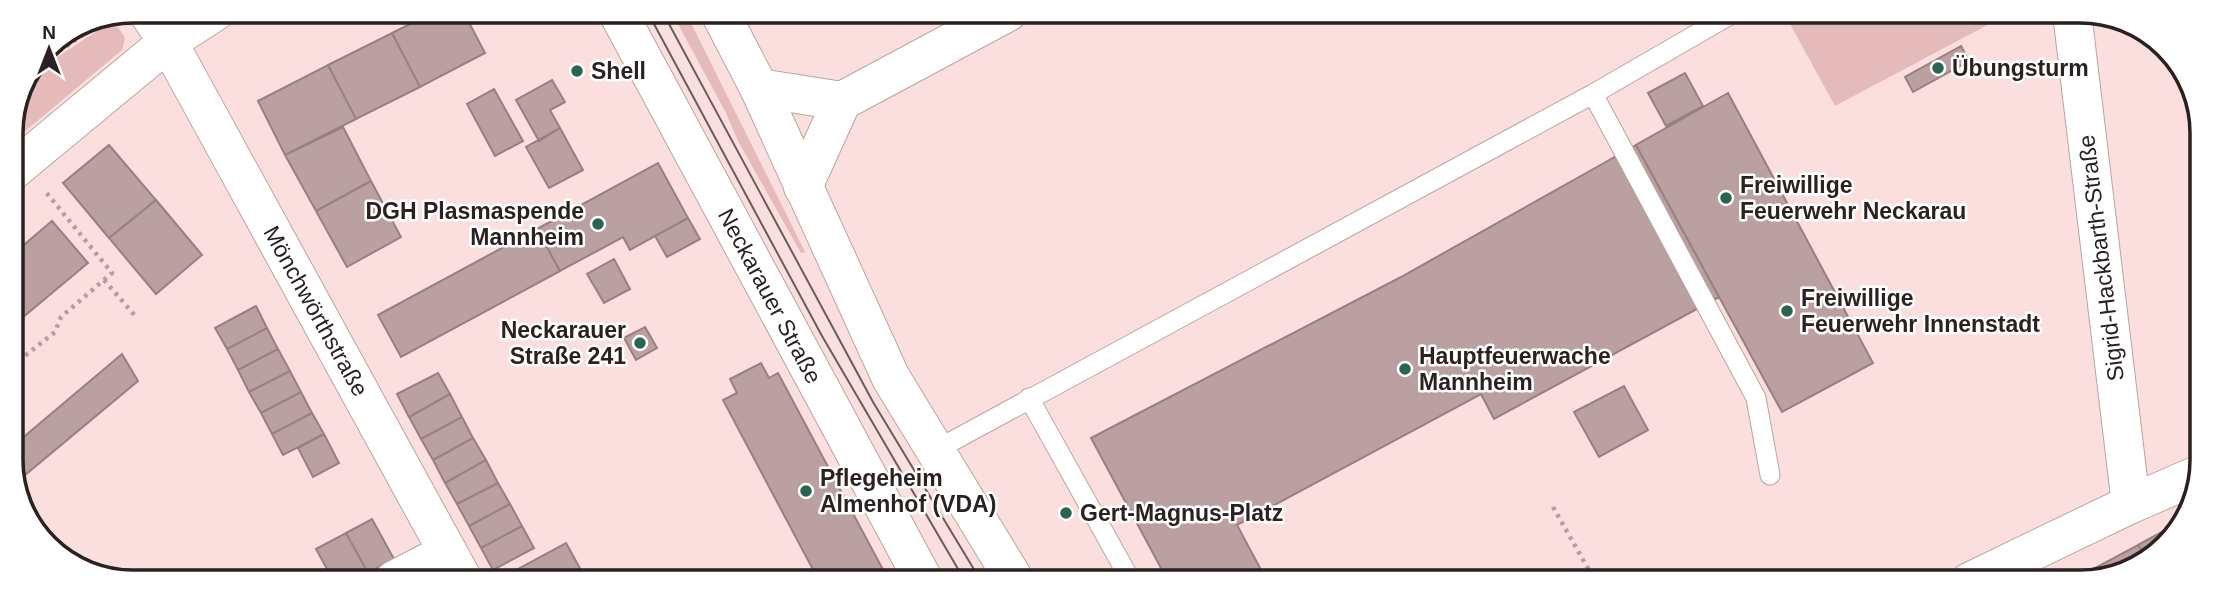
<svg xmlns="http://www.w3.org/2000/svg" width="2213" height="593" font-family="Arial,sans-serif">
<rect width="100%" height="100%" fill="#fbdfdf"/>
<path fill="#e5babb" d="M671 11H685L805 252 801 253 739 143 725 111Z
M1784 13H2010L1835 106Z
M106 25 118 27 125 38 122 50 11 143V125L35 72Z"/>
<path fill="#baa0a0" stroke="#987f80" stroke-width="2" d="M436 11H463L485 53 420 87 392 33Z
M392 33 420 87 356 119 328 65Z
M1961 46 1969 61 1913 92 1905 77Z
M328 65 356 119 285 155 258 101Z
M1685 73 1703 106 1666 126 1648 93Z
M552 80 565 102 550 110 560 128 539 141 516 100Z
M494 89 523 141 495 156 467 104Z
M1728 93 1873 363 1782 412 1636 145Z
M343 127 371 181 316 211 285 155Z
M560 128 583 170 549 188 526 147Z
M109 145 156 200 109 238 63 183Z
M1636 145 1719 297 1494 419 1481 394 1237 525 1267 581H1168L1091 438 1401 277Z
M658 163 688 218 630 250 623 237 560 271 537 229Z
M371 181 401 237 347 267 316 211Z
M156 200 202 255 156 294 109 238Z
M688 218 700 239 667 257 655 236Z
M52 221 88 263 16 323 12 318V255Z
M537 229 560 271 401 357 378 315Z
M614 259 630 289 604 303 587 274Z
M256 306 267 328 227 349 215 328Z
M645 327 657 348 636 360 624 338Z
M267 328 278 349 238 370 227 349Z
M278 349 290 371 249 392 238 370Z
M122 354 138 381 13 485V446Z
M761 363 769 378 778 373 889 581H819L723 400 737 393 730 379Z
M290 371 301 392 261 413 249 392Z
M438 373 450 394 409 417 397 394Z
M1624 386 1648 430 1599 457 1574 412Z
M301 392 312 413 272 434 261 413Z
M450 394 462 417 421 439 409 417Z
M312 413 324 434 283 455 272 434Z
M462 417 473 438 433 460 421 439Z
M324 434 339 463 313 477 298 448Z
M473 438 486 460 445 483 433 460Z
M486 460 498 483 457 504 445 483Z
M498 483 510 504 469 526 457 504Z
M510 504 522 526 481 548 469 526Z
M372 519 394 559 368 573 346 533Z
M522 526 534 548 493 570 481 548Z
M2171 527 2174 530 2161 553 2146 559 2138 545Z
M346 533 368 573 355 580H333L316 549Z
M566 543 587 581H510L507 575Z
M2138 545 2146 559 2088 582H2069Z
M257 573 261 580H243Z"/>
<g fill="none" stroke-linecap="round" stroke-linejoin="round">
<g stroke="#bda3a3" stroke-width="21">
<path id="service" d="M1593 94 1756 398 1770 475
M1029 398 1131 581
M934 451 1593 94 1735 12
M2012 560 2027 582"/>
</g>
<g stroke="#bda3a3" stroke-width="40">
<path id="minor" d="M147 11 168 42 463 580
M2072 13 2131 504
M759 88 842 101 1008 12
M803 187 842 101
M394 580 448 552"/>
</g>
<g stroke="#bda3a3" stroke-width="40">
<path id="tertiary" d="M11 172 168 42 216 11
M1969 582 2131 504 2200 474"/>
</g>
<g stroke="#bda3a3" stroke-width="40">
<path id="primary" d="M617 11 924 581
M719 11 759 88 891 378 1015 581"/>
</g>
<path stroke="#b49e9e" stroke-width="4.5" stroke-dasharray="3.5 5" stroke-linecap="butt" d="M38 65 102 22 112 18
M104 280 137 318
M12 366 55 332 61 317 112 273 45 191
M1553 507 1590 572"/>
<use href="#service" stroke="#fff" stroke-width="19"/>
<use href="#minor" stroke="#fff" stroke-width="38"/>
<use href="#tertiary" stroke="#fff" stroke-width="38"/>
<use href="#primary" stroke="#fff" stroke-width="38"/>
<path stroke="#6b5c5c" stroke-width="2" d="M647 11 822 336 965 581
M662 11 873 402 981 581"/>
</g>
<g fill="#296550" stroke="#fff" stroke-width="2.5">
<circle cx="1938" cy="68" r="7"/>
<circle cx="577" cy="71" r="7"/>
<circle cx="1726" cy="198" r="7"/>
<circle cx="598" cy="224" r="7"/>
<circle cx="1787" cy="311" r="7"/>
<circle cx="640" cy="343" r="7"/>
<circle cx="1405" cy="369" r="7"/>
<circle cx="806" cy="491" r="7"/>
<circle cx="1066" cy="513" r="7"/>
</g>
<g text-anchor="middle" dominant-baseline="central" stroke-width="5" stroke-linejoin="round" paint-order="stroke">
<g font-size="23" font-weight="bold" fill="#2b2121" stroke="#fff" text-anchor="start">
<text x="1952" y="68">Übungsturm</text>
<text x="591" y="71">Shell</text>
<text x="1740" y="185">Freiwillige<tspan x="1740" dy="26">Feuerwehr Neckarau</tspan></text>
<text x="584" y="211" text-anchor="end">DGH Plasmaspende<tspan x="584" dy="26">Mannheim</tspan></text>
<text x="1801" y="298">Freiwillige<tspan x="1801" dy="26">Feuerwehr Innenstadt</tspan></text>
<text x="626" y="330" text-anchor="end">Neckarauer<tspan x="626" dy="26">Straße 241</tspan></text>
<text x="1419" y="356">Hauptfeuerwache<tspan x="1419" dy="26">Mannheim</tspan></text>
<text x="820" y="478">Pflegeheim<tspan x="820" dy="26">Almenhof (VDA)</tspan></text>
<text x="1080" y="513">Gert-Magnus-Platz</text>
</g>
<g font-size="23" fill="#2b2121" stroke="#fff">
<text transform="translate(2101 258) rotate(-97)">Sigrid-Hackbarth-Straße</text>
<text transform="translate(770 296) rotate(62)">Neckarauer Straße</text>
<text transform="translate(316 311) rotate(61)">Mönchwörthstraße</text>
</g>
</g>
<path d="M0 0H2213V593H0ZM133 23H2080A110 110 0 0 1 2190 133V460A110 110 0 0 1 2080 570H133A110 110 0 0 1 23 460V133A110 110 0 0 1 133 23Z" fill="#fff" fill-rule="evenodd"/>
<path fill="none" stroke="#2b2121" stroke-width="3.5" d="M133 23H2080A110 110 0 0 1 2190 133V460A110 110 0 0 1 2080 570H133A110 110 0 0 1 23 460V133A110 110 0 0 1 133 23Z"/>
<g transform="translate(49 49)" stroke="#ffffff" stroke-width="5" paint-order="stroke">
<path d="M0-5L12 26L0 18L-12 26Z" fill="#2b2121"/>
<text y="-10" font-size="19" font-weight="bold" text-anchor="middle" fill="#2b2121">N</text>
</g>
</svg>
